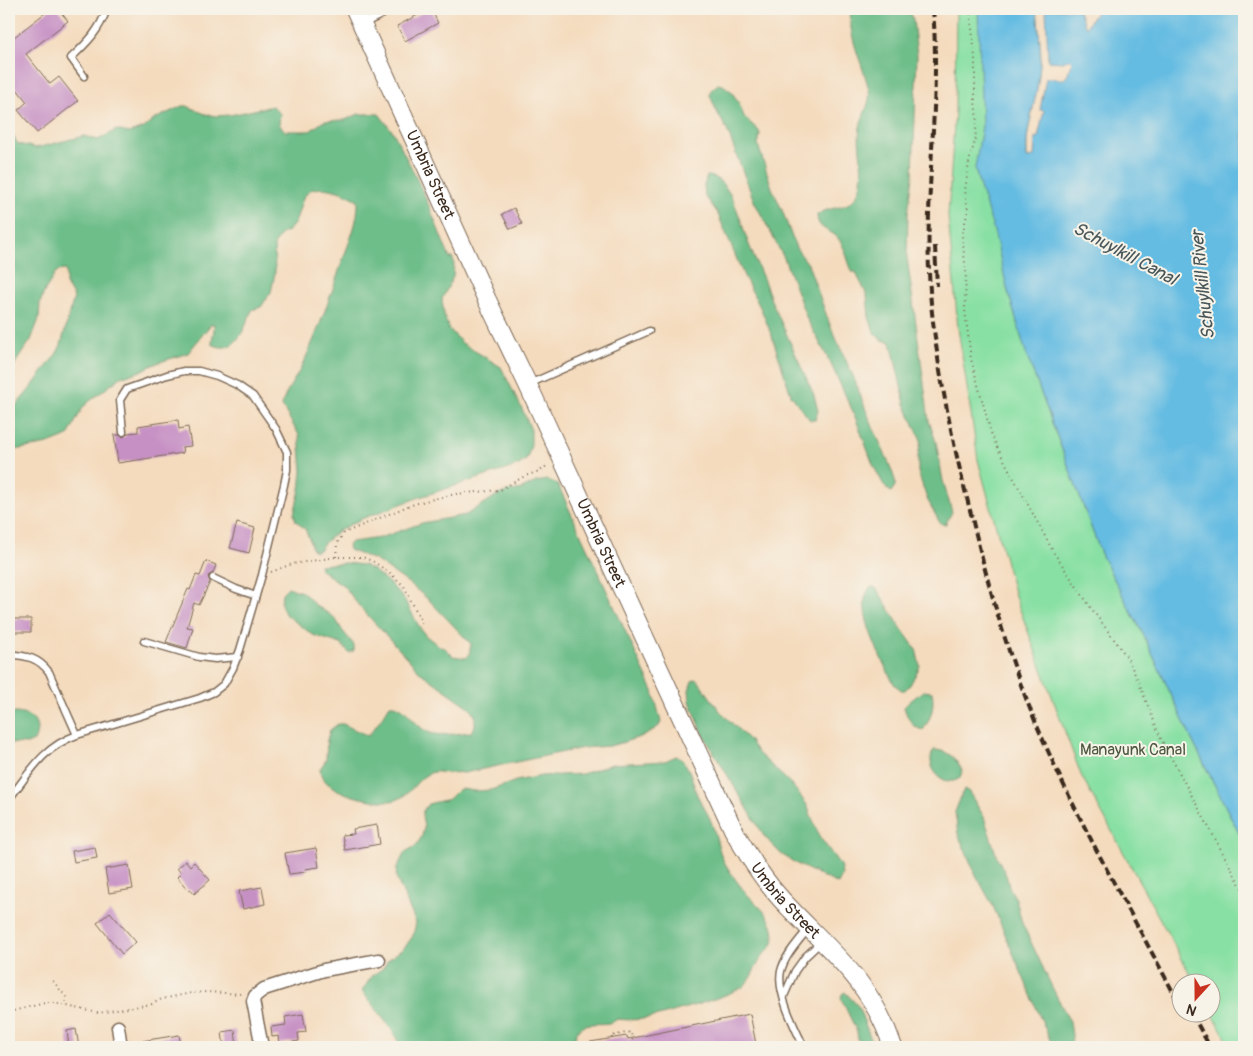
<svg xmlns="http://www.w3.org/2000/svg" width="1253" height="1056" font-family="Pangolin,sans-serif">
<rect width="100%" height="100%" fill="#f7f3e8"/>
<filter id="ink" filterUnits="userSpaceOnUse"><feTurbulence type="fractalNoise" baseFrequency=".02" numOctaves="2"/><feDisplacementMap in="SourceGraphic" scale="10" xChannelSelector="R" yChannelSelector="G"/><feConvolveMatrix kernelMatrix="1 2 1 2 8 2 1 2 1" color-interpolation-filters="sRGB"/></filter>
<filter id="wash" filterUnits="userSpaceOnUse"><feTurbulence type="fractalNoise" baseFrequency=".0096" numOctaves="4" result="noise"/><feDisplacementMap in="SourceGraphic" scale="20" xChannelSelector="R" yChannelSelector="G"/><feGaussianBlur stdDeviation="1.12" result="paint"/><feColorMatrix in="noise" values="0 0 0 0 0 0 0 0 0 0 0 0 0 0 0 0 0 1.4 0 .05"/><feComposite in="paint" operator="in"/></filter>
<g filter="url(#wash)">
<rect width="100%" height="100%" fill="#f4dbbe"/>
<path fill="#89e0a4" stroke="#628561" d="M956 9H1037L1041 54 1039 76 1027 138V158L1007 288 1026 353 1102 556 1144 636 1193 742 1244 843V1047H1231L1211 1011 1210 984 1195 983 1081 775 1015 596 978 460 958 328 948 216 955 110Z"/>
<path fill="#6ebe8a" stroke="#547454" d="M851 9H910L913 20 917 55 913 176 908 213 907 257 929 421 936 442 943 481 952 512 945 525 940 523 927 499 918 472V456L921 440 905 404 891 342 881 340 874 332 869 317 867 295 855 271 853 273C847 261 846 247 837 237 829 229 817 230 817 215 828 206 846 210 855 198 869 176 856 150 860 127 862 115 872 102 869 90 863 64 847 36 851 9Z
M718 84 723 85 731 91 739 103 744 117 759 131 760 135 758 145 772 188 782 210 796 248 808 264 830 325 854 378 867 413 890 466 895 480V486L891 492 885 487 874 467 854 414 830 362 807 319 784 258 754 201 727 130 716 110 710 95 711 90Z
M182 106H187L205 114 216 116 230 115 273 106 280 114 279 124 285 131H310L324 121 345 120 359 114H379L393 132 411 167 427 201 450 259 452 257 454 262 453 277 442 299 444 315 449 329 462 343 501 367 523 411 531 430V445L527 459 519 465 505 470 420 497 361 519 338 531 323 544 320 549 316 551 312 549 309 538 305 529 296 521 294 514 300 490 302 471 299 435 282 406C285 391 295 380 302 366 318 332 330 298 342 262 349 242 359 221 358 200 343 192 327 185 310 190L303 198 295 223 288 231 282 233 274 245 275 273 271 292 261 307 252 310C245 327 236 357 212 344 212 337 215 330 214 324H211L188 353 157 363 138 372 121 377 91 400 83 407 68 436 48 444 9 451V414L30 389 57 353 61 345 74 297 66 284V273L65 270 57 271 45 290 40 303 39 319 31 340 16 362 9 380V130L18 144 36 148 84 136 98 140 116 130 129 133 144 128 155 119Z
M707 176C731 176 741 224 748 242 755 262 765 280 771 300L814 395 818 411 815 420H810L791 395 772 336 761 309 744 276 717 212 705 196 704 186Z
M547 480 556 483 559 487 653 691 661 722 659 726 646 735 621 743 609 746 583 748 464 773C458 772 454 773 449 773 443 773 438 771 433 772 417 776 412 795 396 800 378 805 320 793 320 769L326 760 327 740 330 730 338 724H343L368 736 378 723 390 705C408 703 414 731 435 734 445 736 461 733 471 732L475 726V715L468 706 421 673 359 606 344 586 320 569 319 565 345 563 363 565 373 570 390 584 404 599 420 628 426 636 439 646 445 648 453 656 466 658 469 655 471 644 428 599 407 582 375 560 349 550 348 545 351 542 380 538 422 523 466 515 496 496 506 492 522 489 536 482Z
M288 587 304 593 314 604 335 618 342 630 354 645V651L349 653 341 644 313 635 285 614 281 604 282 593Z
M873 587 877 589 901 628 916 649 920 666 910 685 905 690H901L894 684C884 664 852 606 870 588Z
M697 679 720 711 749 740 758 753 792 785 807 805 819 836 840 865 842 875 838 884 797 864 781 854 764 836 704 736 690 701 689 690 692 681Z
M923 691 932 692C935 707 931 718 923 730 912 728 907 717 904 707L909 702Z
M15 713C33 714 42 724 34 741L27 744 9 743V716Z
M934 750C948 750 957 759 962 771L960 778C944 790 923 766 934 750Z
M676 756C689 761 693 783 697 795 701 803 706 810 710 819 715 830 717 843 721 855 724 864 739 885 746 893 757 905 774 917 774 936 775 947 766 950 761 958 755 967 751 980 743 987 723 997 703 1003 682 1009 660 1016 640 1022 617 1019 605 1031 574 1011 574 1047H401L392 1030 362 991 372 976 383 968 388 960 405 947 413 936 416 923 396 877 397 868 405 852 416 846 422 836 424 827 422 815 423 811 428 804 449 799 458 790 462 789 474 791 491 790 516 781 541 776 582 774 612 764 665 761Z
M964 789 969 792 984 817 997 857 1006 875 1010 889 1016 899 1022 923 1052 987 1070 1022 1072 1035 1071 1047H1056L1050 1040 993 906 976 875 958 834 955 812Z
M845 992 858 1006 874 1047H859L857 1032 841 998 842 994Z"/>
<path fill="#65bce2" stroke="#507380" d="M978 9H1037C1039 31 1042 52 1039 74 1037 102 1024 130 1027 158L1034 157 1035 138 1038 137 1044 111 1040 110 1046 78C1068 79 1064 84 1072 62L1071 59 1062 62 1048 61 1046 9H1078L1086 27 1098 9 1244 10V843L1193 742 1144 636 1102 556 1026 353 1007 288 994 231 979 184 975 168 982 126Z"/>
<g id="blocks">
<path fill="#c690c4" d="M50 9H58L68 21 26 54 50 84 59 77 78 101 37 133 18 110 27 102 9 79V41Z
M429 9H431L438 23 405 41 397 26Z
M514 208 522 224 510 229 502 214Z
M178 420 179 429 188 427 191 446 182 447 183 453 118 463 114 435H119L124 437 128 433 138 432V426Z
M237 523 255 528 249 553 230 548Z
M206 561 216 565 213 573 208 576 210 582 199 605 194 603 187 627 193 628 187 648 166 642 188 589 190 590 196 575 200 576Z
M9 619H31V632H9Z
M377 825 380 844 345 850 342 835 354 834 353 829Z
M95 847 97 858 74 862 72 851Z
M316 848 319 867 305 869 306 872 289 874 285 853Z
M186 861 190 866 194 862 210 880 194 894 190 889 189 891 177 877 181 873 177 868Z
M129 865 133 889 109 893 105 869Z
M262 887 265 904 243 909 239 891Z
M110 912 136 942 122 954 97 923Z
M303 1014 306 1032 298 1033 299 1041 279 1044 278 1036 272 1037 271 1027 286 1025 285 1017Z
M750 1014 756 1044 740 1047H590V1042L627 1036 628 1039Z
M76 1029 79 1047H69L67 1031Z
M235 1030 237 1047H224L222 1032Z
M179 1035 181 1045 168 1047H136L135 1042Z"/>
</g>
</g>
<g filter="url(#ink)">
<use href="#blocks" fill-opacity="0" stroke="#7c6856" stroke-width="1"/>
<g fill="none" stroke-linecap="round" stroke-linejoin="round">
<g stroke="#7c6856" stroke-width="9">
<path id="lane" d="M363 24 393 9
M84 76 71 58C88 42 99 31 107 9
M529 384 649 331
M213 578 236 589 256 596
M144 641 199 657 215 659 238 657
M9 654C26 656 38 657 49 672L77 735
M9 783 12 795
M9 799C30 772 43 747 77 735L200 698 214 692 224 684 233 668 240 650 262 575 284 485 287 470V452L276 429 253 396 237 385 217 376 199 371H184L167 375 127 389 120 400 123 432
M784 996 795 971 805 957 821 942
M804 1047C795 1028 776 992 781 971 785 955 799 941 808 929"/>
</g>
<g stroke="#7c6856" stroke-width="15">
<path id="street" d="M118 1027 121 1047
M262 1047 253 1001 255 996 264 989 324 970 379 960"/>
</g>
<g stroke="#7c6856" stroke-width="20">
<g id="secondary">
<path id="s1" d="M355 9 487 300 528 385 733 829C747 854 762 878 781 899 828 950 870 978 893 1047"/>
</g>
</g>
<path stroke="#7c6856" stroke-width="2" stroke-dasharray="1 4" stroke-linecap="butt" d="M970 9 975 57V101L977 120 975 141 969 162 965 191 968 210 962 235 966 272 965 310 971 359 991 433 998 449 1054 553 1091 608 1127 657 1139 683 1161 739 1244 892
M336 557 337 544 344 533 408 506 425 501 455 494 500 490 525 476 540 471 548 465
M271 572 292 564 336 557H363L374 562 390 573 404 586 423 625
M53 981 66 997V1006
M9 1012 45 1003H54L98 1013 152 1004 162 999 191 993 207 992 242 994
M612 1038 611 1036 631 1032 634 1047
M756 1044 757 1047"/>
<use href="#lane" stroke="#fff" stroke-width="6"/>
<use href="#street" stroke="#fff" stroke-width="12"/>
<use href="#secondary" stroke="#fff" stroke-width="18"/>
<path stroke="#3b2a1e" stroke-width="4" stroke-dasharray="8 4" stroke-linecap="butt" d="M933 9C941 107 922 205 931 303 938 374 953 445 971 514 989 589 1010 664 1041 735 1081 828 1133 916 1180 1005
M935 246 937 286
M1192 1014 1210 1047"/>
</g>
</g>
<g text-anchor="middle" dominant-baseline="central" stroke-width="4" stroke-linejoin="round" paint-order="stroke">
<g font-size="16" fill="#3b2a1e" stroke="#f7f3e8">
<text stroke="none"><textPath href="#s1" startOffset="182">Umbria Street</textPath></text>
<text stroke="none"><textPath href="#s1" startOffset="588">Umbria Street</textPath></text>
<text stroke="none"><textPath href="#s1" startOffset="992">Umbria Street</textPath></text>
</g>
<g font-size="16" fill="#4e5840" stroke="#f7f3e8">
<text x="1133" y="750">Manayunk Canal</text>
</g>
<g font-size="18" font-style="italic" fill="#485659" stroke="#f7f3e8">
<text transform="translate(1125 254) rotate(28)">Schuylkill Canal</text>
<text transform="translate(1203 285) rotate(-96)">Schuylkill River</text>
</g>
</g>
<rect width="1253" height="1056" fill="none" stroke="#f7f3e8" stroke-width="30"/>
<g transform="translate(1196 998) rotate(201)"><circle r="24" fill="#f7f3e8" stroke="#aca397"/>
<path d="M0-4L9 19L0 12L-9 19Z" fill="#c8321e"/>
<text y="-8" font-size="14" font-weight="bold" text-anchor="middle" fill="#3b2a1e">N</text>
</g>
</svg>
